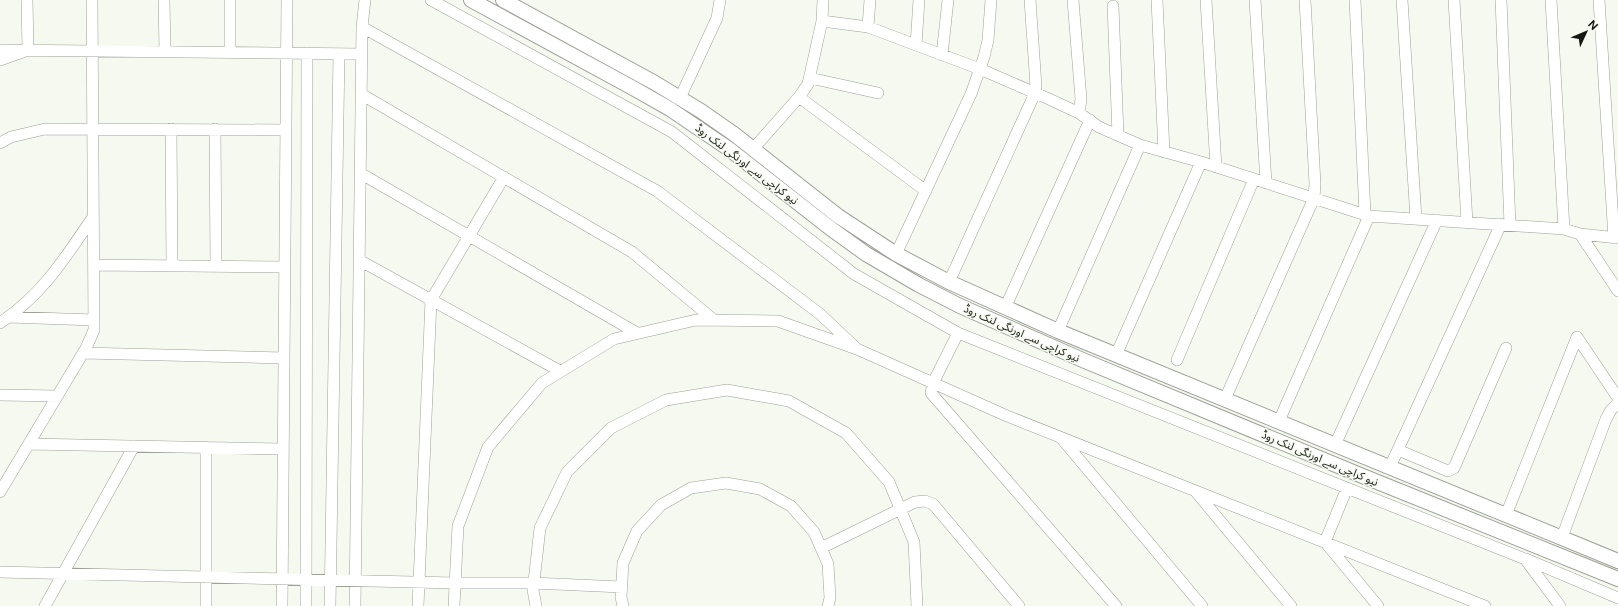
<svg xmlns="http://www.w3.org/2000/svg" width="1618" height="606" font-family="'Public Sans','Noto Sans Arabic',sans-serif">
<rect width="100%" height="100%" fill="#f6f9ef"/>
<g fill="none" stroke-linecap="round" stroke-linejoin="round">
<g stroke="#9da197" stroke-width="12">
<path id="minor" d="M164 0 165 52
M230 0V52
M431 0 672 132 854 274 958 333 1525 559 1560 606
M1073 0 1081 99 1079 113
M1157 0 1164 152
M1206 0 1216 167
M1255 0 1266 183
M1355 0 1365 214
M1402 0 1416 219
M1454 0 1467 222
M1501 0 1510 225
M1551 0 1564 229
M1599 0 1614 238
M1113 6 1118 135
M822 21 868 27 980 69 1049 99 1079 113 1099 127 1140 145 1201 162 1369 216 1564 229 1580 234 1618 238
M362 27 657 191 820 314 854 346
M868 27 870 0
M916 45 919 0
M0 50 361 54
M942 55 948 0
M0 60 28 50 27 0
M810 78 878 93
M361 94 632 252 714 320
M799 97 926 191
M680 98 717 18 720 0
M171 129 172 266
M215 129 216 266
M0 143 11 137 45 129 286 130
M753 149 799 97 808 84 822 21 823 0
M360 173 637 333
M1580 234 1618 291
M896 254 971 94 984 57 988 40 991 0
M359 260 560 371
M94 265 285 267
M949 282 1035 93 1036 86 1030 0
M1005 308 1090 120
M8 317 94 320
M0 323C43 294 65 258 93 217
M1058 331 1140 145
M958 333 933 383 931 393 1116 606
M1577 337 1618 398
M83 353 284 358
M1116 355 1201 162
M1177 360 1254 179
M0 395 57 396
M1225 399 1314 198 1315 184 1305 0
M1279 421 1369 216
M1062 439 1202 606
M29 444 283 449
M1335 445 1437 220
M206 447V606
M1398 450 1448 471 1454 468 1506 348
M1390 467 1501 224
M1347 488 1325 542 1378 606
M0 492 86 348 94 330 92 0
M1196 492 1291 606
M1506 515 1577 337
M1562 537 1606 419 1611 410 1618 403
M821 548 915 502 925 501 933 504 1019 606
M1526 559 1618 598
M0 572 455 583H533L622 587
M45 606 134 446
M282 606 287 0
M306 606 307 53
M330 606 339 54
M355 606 362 27 365 0
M418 606 431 300 504 177
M454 606 458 526 488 447 542 383 614 339 696 320 778 321 857 349 1007 416 1485 606
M536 606 533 590 540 528 567 472 611 428 666 400 727 390 789 401 846 433 889 482 914 542 917 606
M623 606 621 597 623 563 637 531 661 505 691 488 726 483 760 489 791 506 814 532 828 564 830 598 828 606"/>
</g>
<g stroke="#9da197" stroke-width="16">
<path id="tertiary" d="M471 0 633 88 670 109 729 149 830 228 866 254 919 285 960 306 1085 361 1365 477 1618 579
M503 0 655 83 701 111 734 134 838 216 896 254 949 282 1058 331 1618 561"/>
</g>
<use href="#minor" stroke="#fff" stroke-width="11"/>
<use href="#tertiary" stroke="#fff" stroke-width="14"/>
</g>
<g text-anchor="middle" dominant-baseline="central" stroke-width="3" stroke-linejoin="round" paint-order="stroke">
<g font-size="11" fill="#171814" stroke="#f6f9ef">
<text transform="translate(747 164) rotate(37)">نیو کراچی سے اورنگی لنک روڈ</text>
<text transform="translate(1022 333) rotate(24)">نیو کراچی سے اورنگی لنک روڈ</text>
<text transform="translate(1320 458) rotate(23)">نیو کراچی سے اورنگی لنک روڈ</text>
</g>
</g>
<g transform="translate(1586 32) rotate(46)" stroke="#f6f9ef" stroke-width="3" paint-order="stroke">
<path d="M0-3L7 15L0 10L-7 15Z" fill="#171814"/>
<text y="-6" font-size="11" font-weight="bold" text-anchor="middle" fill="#171814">N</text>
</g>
</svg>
